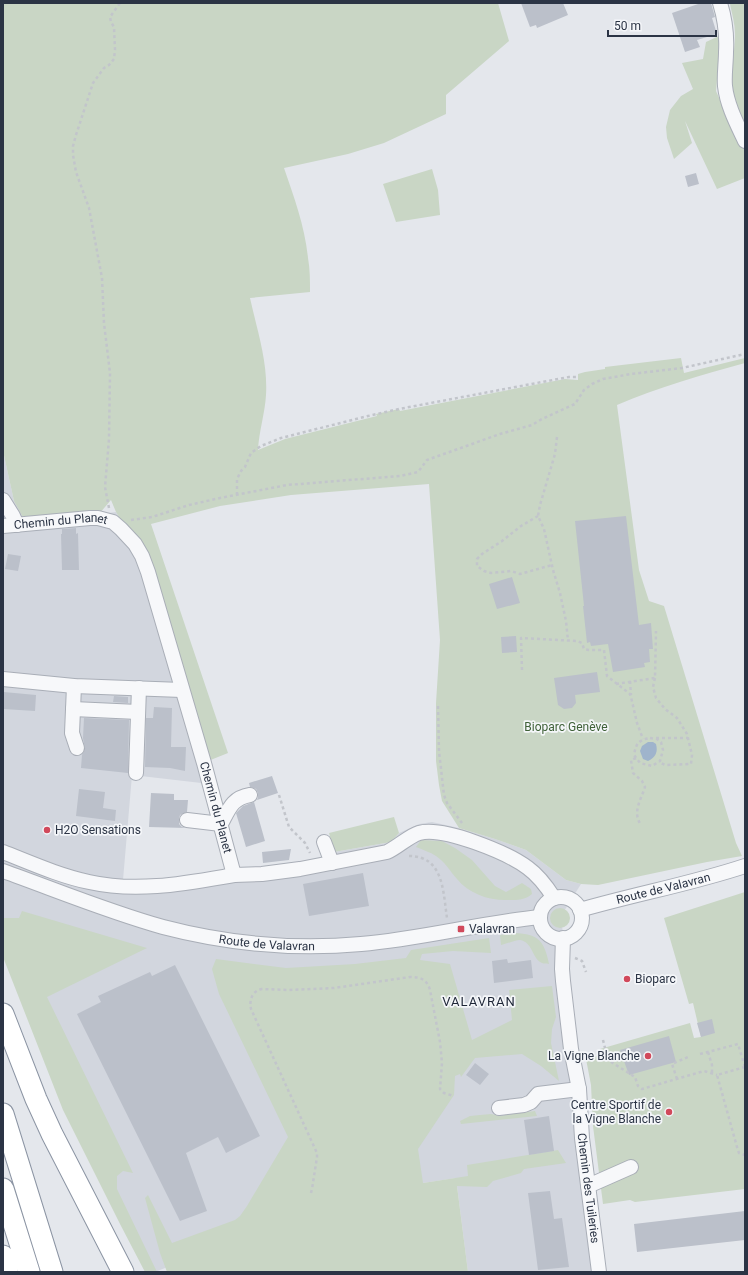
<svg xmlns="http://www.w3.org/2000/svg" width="748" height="1275" font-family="Roboto,sans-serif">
<rect width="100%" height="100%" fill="#e4e7ec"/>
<path fill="#d2d6de" d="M3 451 14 501 99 514 116 512 124 525 137 541 210 784 132 775 123 880 136 882 304 863 334 856V852L391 842 399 833 419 824 432 822 459 828 495 839 526 850 566 880 581 884 561 916 599 1272H468L456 1178 423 1183 210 1250 155 1272 27 1006 3 941Z"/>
<path fill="#c9d6c5" d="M3 3H498L509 41 446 95V114L384 143 348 154 284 168C294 197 305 227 308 258 310 269 310 280 310 292L250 298C257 330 268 362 266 395 265 413 259 431 258 450L285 439 377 416 376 414 399 409 400 411 565 379 578 380V374L585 372 605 369V367L681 358 684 373 745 358V363C702 375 659 387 617 405L639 570 649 601 664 606 736 843 742 856 707 862 598 885 581 884 566 880 526 850 495 839 459 828 442 801 439 785 436 761V703L440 640 429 484 291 495 220 506 151 524 228 753 208 761 124 525 116 512 111 500 99 514 24 519 14 501 3 451Z
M733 3H745V125C740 114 733 103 732 90 730 72 735 53 735 34 735 24 732 14 730 4Z
M721 35 716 91 727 116 745 151V178L717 189 685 121 692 143 674 159 667 138 666 127 670 110 681 96 693 89 682 63 703 59 706 42Z
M432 169 438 190 440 215 396 222 383 184Z
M394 817 399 833 391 842 334 852 329 833Z
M421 840 442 841 455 848 472 860 495 886 506 892 522 883 531 889 532 894C525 900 518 900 509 900 490 901 469 894 457 879 450 871 445 862 436 856 430 852 423 850 416 847Z
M745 892V1189L635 1202 630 1200 603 1204 593 1126 591 1085 586 1059 601 1055 600 1049 690 1023 694 1038 701 1037 693 1003 689 1004 664 918Z
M550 918a10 10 0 1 1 20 0a10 10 0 1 1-20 0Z
M22 911 147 948 47 997 133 1173 123 1171 117 1176V1189L157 1272H145L120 1224 63 1110 3 957V916L4 918H19Z
M510 933C536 933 544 938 549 964 546 963 544 964 542 963 532 959 533 942 520 940 515 940 506 944 501 945L500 935Z
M489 938 491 953 453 951 422 954 420 960 450 964 472 1040 512 1020 509 990 552 986 556 1017 552 1029 551 1043 559 1081 541 1066 522 1054 475 1058 461 1077 460 1074 455 1076 454 1095 418 1149 423 1183 468 1176 467 1165 558 1150 566 1163 524 1169 521 1173 493 1181 487 1187 457 1186 468 1272H167L160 1253 145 1198 148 1195 172 1243 235 1220 240 1216 247 1206 288 1137 219 994 212 969 216 959 286 968 355 964 406 958 411 950Z
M535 1111 537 1116 461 1124 460 1121 470 1116 480 1115 491 1114 500 1116Z"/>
<path fill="#9fb4cc" d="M648 742H653L656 744C658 752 656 757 648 761L643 759 640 751 642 746Z"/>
<path fill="#bbc0ca" d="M521 3H563L568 15 537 28 536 25 530 27Z
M701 3H711L715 17 712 18 717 34 697 40 700 47 685 52 672 13Z
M696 173 699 184 688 187 685 176Z
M626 516 639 625 651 623 653 649H649L650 662 644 663 645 667 613 672 608 644 591 646 590 642 587 643 583 606H584L575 521Z
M76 528V534L78 533 79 570H62L61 534H62V529Z
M8 554 21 556 18 571 5 569Z
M512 577 520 603 497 609 489 584Z
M516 636 517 652 502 653 501 637Z
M597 672 600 692 575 695 576 703 572 708 564 709 558 705 554 678Z
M4 692 36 695 35 711 3 709Z
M114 696 128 697V703L113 702Z
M154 707 172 708 171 747H186L185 771 170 768 145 767 146 718H153Z
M84 718 129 720 128 773 81 768 82 755 85 749 83 738Z
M272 776 278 793 257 800 258 797V793L256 789 250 787 249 783Z
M79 789 105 792 103 808 116 810 115 821 76 816Z
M151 793 174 794V800H188L187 812 180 815 179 819V824L182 827 186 828 149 827Z
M254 802 265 841 246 847 236 813 243 806Z
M291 849 289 860 263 863 262 852Z
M363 873 369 906 309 916 303 884Z
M507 959 508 963 531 960 533 978 494 983 492 961Z
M175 965 260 1136 226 1153 218 1137 186 1153 207 1211 180 1221 77 1014 101 1002 98 996 150 972 152 976Z
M712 1019 715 1033 701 1037 697 1023Z
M669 1036 676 1062 629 1075 620 1050Z
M475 1063 489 1074 480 1085 466 1075Z
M549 1116 554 1151 529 1155 524 1120Z
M550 1191 554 1219 562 1218 569 1267 538 1270 528 1193Z
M745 1211V1240L637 1252 634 1224Z"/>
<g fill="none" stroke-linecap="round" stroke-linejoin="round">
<g stroke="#a9aeb7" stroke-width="16">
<g id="minor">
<path d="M720 3C725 19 727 35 726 52 726 63 724 75 725 86 727 105 737 124 745 141"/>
<path d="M3 500 13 516 17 525"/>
<path id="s1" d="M3 526 90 518H98L113 522 121 529 135 544 142 556 148 572 204 763 234 875 262 874 300 869 387 852C398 847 409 836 419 833 443 826 508 853 528 868 539 876 547 887 554 898"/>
<path d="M3 679 74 686 182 690"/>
<path d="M74 686 72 733 77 748"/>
<path d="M73 709 138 712"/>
<path d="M136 773 139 688"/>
<path d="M187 820 221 824C229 809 232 798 250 795"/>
<path d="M324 842 332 863"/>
<path d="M3 852C31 863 60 876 89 882 138 893 187 883 234 875"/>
<path id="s2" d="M3 871C56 890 109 912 163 927 228 944 294 950 361 944 421 939 480 923 540 917"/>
<circle cx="561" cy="918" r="21"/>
<path id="s3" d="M580 910C635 894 691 884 745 866"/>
<path id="s4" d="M563 938 562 969 563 981 571 1049 579 1089 582 1138 599 1272"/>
<path d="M499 1108 524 1105 531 1102 538 1094 579 1089"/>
<path d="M588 1186 631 1167"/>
</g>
</g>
<g stroke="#8b94a3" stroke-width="23">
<path id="highway" d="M3 1014 36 1099 52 1134 123 1272
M3 1114 52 1272
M3 1189 29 1272
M3 1256 7 1272"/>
</g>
<path stroke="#c2c5cb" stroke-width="2.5" stroke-dasharray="3 3" stroke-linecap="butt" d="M557 437 555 454 540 505 538 516 544 529 553 570 560 593 566 621 568 641
M237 495V479L241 471 245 467 251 453 261 446 281 438 368 416 399 409 542 382 569 377H578
M109 508 105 487 109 439 110 373 104 323 102 278 89 208 76 172 73 155V146L76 135 93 83 104 68 109 65 114 59 115 50 114 27 111 22 110 17 120 3
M538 516 521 526 502 541 482 554 477 559V566L484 571 491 573 511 571 520 574 552 565
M131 520 152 517 189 505 220 498 287 485 400 476 418 472 427 460 500 434 532 425 542 419 575 404 584 390 592 384 603 379 631 374 682 368 745 354
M522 670 521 638 577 641 582 643 584 649 589 650H604L607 676 630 694 631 697 637 723 643 739
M655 678 653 687 656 698 665 709 677 718 687 734 692 755 691 764 665 765 659 762
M630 681 631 695
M616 684 655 678 656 631
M438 706 439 751 444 795 447 803 462 823
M650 738 657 739 661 742 663 750 660 761 652 766 640 763 634 755C636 744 638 740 650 738Z
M656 738H688
M636 758 631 760 633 773 642 781 645 787C641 800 632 812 641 825
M279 795 289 827 305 843 310 853
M409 856C444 856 443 892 447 918
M575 958 582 961 586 972
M603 1040 608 1060 635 1077 638 1086 642 1089 704 1071 717 1075
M708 1052 712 1065V1073
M700 1054 738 1044 745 1067
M745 1067 717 1075 737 1147 739 1153 745 1155
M677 1079 672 1064 688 1057
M311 1193 312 1189 317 1157V1153L251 1009C249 1000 252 991 262 989L289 990 334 988 410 977C420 977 427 979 430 990L440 1042 442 1063 440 1089 444 1093 454 1096"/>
<use href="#minor" stroke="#f7f8fa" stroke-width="14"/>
<use href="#highway" stroke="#fff" stroke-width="21"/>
</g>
<g fill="#d1495b" stroke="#f4f6f9" stroke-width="1.5">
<circle cx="47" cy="830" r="4"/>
<rect x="457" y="925" width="8" height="8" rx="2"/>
<circle cx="627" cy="979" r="4"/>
<circle cx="648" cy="1056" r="4"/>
<circle cx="669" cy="1112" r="4"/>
</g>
<g text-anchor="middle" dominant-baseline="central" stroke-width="3.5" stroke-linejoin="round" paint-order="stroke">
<g font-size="12" fill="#2b3445" stroke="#f4f6f9">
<text stroke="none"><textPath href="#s1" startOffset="58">Chemin du Planet</textPath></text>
<text stroke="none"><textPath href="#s1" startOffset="418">Chemin du Planet</textPath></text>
<text stroke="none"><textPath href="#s3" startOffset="86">Route de Valavran</textPath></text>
<text stroke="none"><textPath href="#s2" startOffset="275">Route de Valavran</textPath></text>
<text stroke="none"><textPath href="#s4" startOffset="252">Chemin des Tuileries</textPath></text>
</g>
<g font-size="12" fill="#3f6138" stroke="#f4f6f9">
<text x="566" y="727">Bioparc Genève</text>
</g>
<g font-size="12" fill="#2b3445" stroke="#f4f6f9" text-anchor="start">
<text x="55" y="830">H2O Sensations</text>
<text x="469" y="929">Valavran</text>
<text x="635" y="979">Bioparc</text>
<text x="640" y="1056" text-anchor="end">La Vigne Blanche</text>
<text x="661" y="1105" text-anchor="end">Centre Sportif de<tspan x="661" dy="14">la Vigne Blanche</tspan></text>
</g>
<g font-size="13" letter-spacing="1" fill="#1d2536" stroke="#f4f6f9">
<text x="479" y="1001">VALAVRAN</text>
</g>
</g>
<rect width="748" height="1275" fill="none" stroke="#2b3445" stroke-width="8"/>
<path d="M608 30v6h108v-6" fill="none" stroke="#2b3445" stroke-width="2"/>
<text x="614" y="30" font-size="12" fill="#2b3445" stroke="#f4f6f9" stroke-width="3" paint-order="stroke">50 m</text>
</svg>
